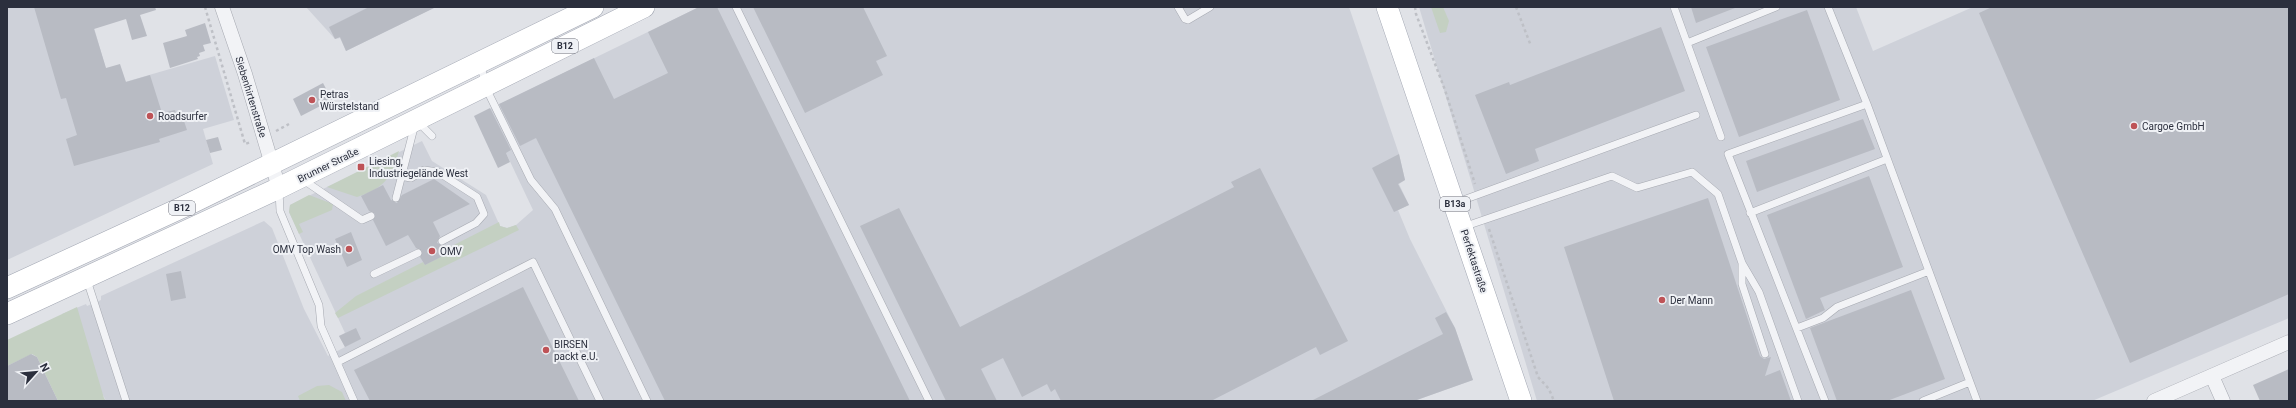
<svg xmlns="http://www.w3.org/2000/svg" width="2296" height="408" font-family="Roboto,sans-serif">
<rect width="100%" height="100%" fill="#e0e2e7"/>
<path fill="#ced1d9" d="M7 7H88L111 86 215 56 234 120 203 129 213 164 7 260Z
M306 7H436L346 51 340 38 335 39Z
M699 7H1349L1399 154 1405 180 1399 184 1409 205 1398 210 1410 239 1455 328 1473 380 1414 401H106L62 314 86 304 87 306 101 300V296L264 221 272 228 304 309 328 356 345 347 339 336 345 333 289 212 290 205 422 141 432 161 486 195 500 226 507 228 516 225 533 210 486 111Z
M1419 7H1856L1873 51 1973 7H2289V318L2092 401H1537Z"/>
<path fill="#c4d0c2" d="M1431 7H1443L1449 21 1446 32 1440 33Z
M399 151C391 178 385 188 357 197L327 187Z
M309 195 333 204 332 210 299 224 303 232 299 234 289 212 290 205Z
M499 222 500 226 507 228 516 225 519 230 338 318 335 313 356 296 423 262 425 265 448 253 446 249Z
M77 307 104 398 106 401H58L37 357 32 354 7 366V340Z
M329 385 342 392 346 401H300L298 396 317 386Z"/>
<path fill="#b8bbc3" d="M34 7H155L156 10 140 15 147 36 132 40 126 19 94 29 106 68 120 64 126 82 150 75 162 113 175 110 178 120 183 118 187 130 159 139 160 142 74 166 66 139 77 135 66 98 61 99Z
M369 7H436L346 51 340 37 335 39 329 27Z
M699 7H717L910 401H665L536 138 520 146 499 104 594 58 614 99 668 73 648 32Z
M753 7H863L887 56 876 61 883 75 805 113Z
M1691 7H1735V8L1696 23Z
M1992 7H2289V294L2130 363 1979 13Z
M1807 10 1840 100 1739 137 1706 47Z
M205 23 211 43 203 45 205 51 199 53 200 56 197 57 198 59 170 68 163 43 187 36 185 30Z
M1661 27 1685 91 1535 149 1539 161 1506 174 1475 95 1509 82 1510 85Z
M323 83 332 100 301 116 293 99Z
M490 108 511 150 506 153 510 162 498 168 474 116Z
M1863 119 1875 149 1757 192 1746 161Z
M218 137 222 150 210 153 206 140Z
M1399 154 1405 180 1398 184 1409 205 1394 212 1372 168Z
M1260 168 1348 341 1320 355 1316 347 1211 401H1061L1055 389 1051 392 1047 384 1022 397 1003 358 981 369 997 401H946L860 226 899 208 960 327 1234 187 1231 182Z
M1869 176 1903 267 1820 298 1825 310 1806 319 1767 215Z
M434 179 470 204 433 222 440 236 437 243 444 245 449 253 425 265 420 257 422 251 416 248 408 235 386 246 373 220 375 214 369 211 361 196 383 185 391 200 397 203 402 195Z
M1708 198 1760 356 1764 359 1771 357 1765 376 1780 370 1791 401H1614L1564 247Z
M351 232 362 260 347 267 335 239Z
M181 271 186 298 171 301 166 274Z
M523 287 579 401H370L354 370Z
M1911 290 1945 379 1887 401H1837L1810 328Z
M1446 312 1455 328 1473 380 1414 401H1311L1443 334 1435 318Z
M356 328 361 339 345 347 339 336Z
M31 354 37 357 58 401H7V366Z
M2289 369V401H2260L2253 385Z"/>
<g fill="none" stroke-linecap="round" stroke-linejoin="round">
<g stroke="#a6a9b1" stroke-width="8">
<path id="lane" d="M736 7 929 401
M1178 7 1185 19 1188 20 1210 7
M1674 7 1721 137
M1828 7 1867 104 1977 401
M1687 43 1776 7
M481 64 485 86 531 180 555 209 647 401
M417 121 432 136
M400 176 411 178 424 170 438 172 477 197 484 214 476 223 442 241
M302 179 362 220 371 216
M279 190 280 211 319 305 321 326 354 401
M396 198 415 124
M1455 203 1696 115
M1750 213 1887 159
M1463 227 1612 176 1637 188 1692 172 1718 194 1742 263 1759 292 1798 401
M1742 264V284L1765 354
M374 274 418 253
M87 280 126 401
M1797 328 1823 318 1837 307 1929 271
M338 362 533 262 600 401
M1825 401 1728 154 1867 104
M1923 401 1970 382"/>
</g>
<g stroke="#a6a9b1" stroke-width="15">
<path id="street" d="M222 7 245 74 279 188
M2212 376 2223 401
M2154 401 2289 342"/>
</g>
<g stroke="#a1a6b2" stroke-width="22">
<path id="primary" d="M1387 7 1521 401
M7 288 183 207 593 7
M7 314 279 188 644 7"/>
</g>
<path stroke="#bec0c6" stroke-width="2.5" stroke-dasharray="3 3" stroke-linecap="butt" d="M205 7 245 144 251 142
M1415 7 1416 14 1445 90 1475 184
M1516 7 1531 46
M276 131 289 124
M1489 229 1538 377 1549 389 1554 401"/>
<use href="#lane" stroke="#f2f3f6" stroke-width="7"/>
<use href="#street" stroke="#f2f3f6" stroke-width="14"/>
<use href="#primary" stroke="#fff" stroke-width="21"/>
</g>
<g fill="#be5357" stroke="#eff1f5" stroke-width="1.5">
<circle cx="312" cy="100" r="4"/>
<circle cx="150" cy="116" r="4"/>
<circle cx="2134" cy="126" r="4"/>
<rect x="357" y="163" width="8" height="8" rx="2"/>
<circle cx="349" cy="249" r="4"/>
<circle cx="432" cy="251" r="4"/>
<circle cx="1662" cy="300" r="4"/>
<circle cx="546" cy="350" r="4"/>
</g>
<g text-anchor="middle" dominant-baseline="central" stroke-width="4" stroke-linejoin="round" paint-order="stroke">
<g fill="#eff1f5" stroke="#666974" stroke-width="1">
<rect x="552" y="39" width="26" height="14" rx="3"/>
<rect x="1440" y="197" width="30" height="14" rx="3"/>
<rect x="169" y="201" width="26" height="14" rx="3"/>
</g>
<g font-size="9" font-weight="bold" fill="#2b2f3d">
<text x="565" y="46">B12</text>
<text x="1455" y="204">B13a</text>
<text x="182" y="208">B12</text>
</g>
<g font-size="10" fill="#2b2f3d" stroke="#eff1f5" text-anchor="start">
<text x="320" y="94">Petras<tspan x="320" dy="12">Würstelstand</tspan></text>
<text x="158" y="116">Roadsurfer</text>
<text x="2142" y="126">Cargoe GmbH</text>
<text x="369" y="161">Liesing,<tspan x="369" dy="12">Industriegelände West</tspan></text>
<text x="341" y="249" text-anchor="end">OMV Top Wash</text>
<text x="440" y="251">OMV</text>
<text x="1670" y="300">Der Mann</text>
<text x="554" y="344">BIRSEN<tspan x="554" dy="12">packt e.U.</tspan></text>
</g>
<g font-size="10" fill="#2b2f3d" stroke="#eff1f5">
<text transform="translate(251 97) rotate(73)">Siebenhirtenstraße</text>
<text transform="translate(328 165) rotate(-26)">Brunner Straße</text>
<text transform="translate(1474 261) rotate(72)">Perfektastraße</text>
</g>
</g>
<rect width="2296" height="408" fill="none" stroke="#2b2f3d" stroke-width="16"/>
<g transform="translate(36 372) rotate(63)" stroke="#eff1f5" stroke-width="3" paint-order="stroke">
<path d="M0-3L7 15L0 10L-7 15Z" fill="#2b2f3d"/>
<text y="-6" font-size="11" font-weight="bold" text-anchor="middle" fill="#2b2f3d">N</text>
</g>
</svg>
